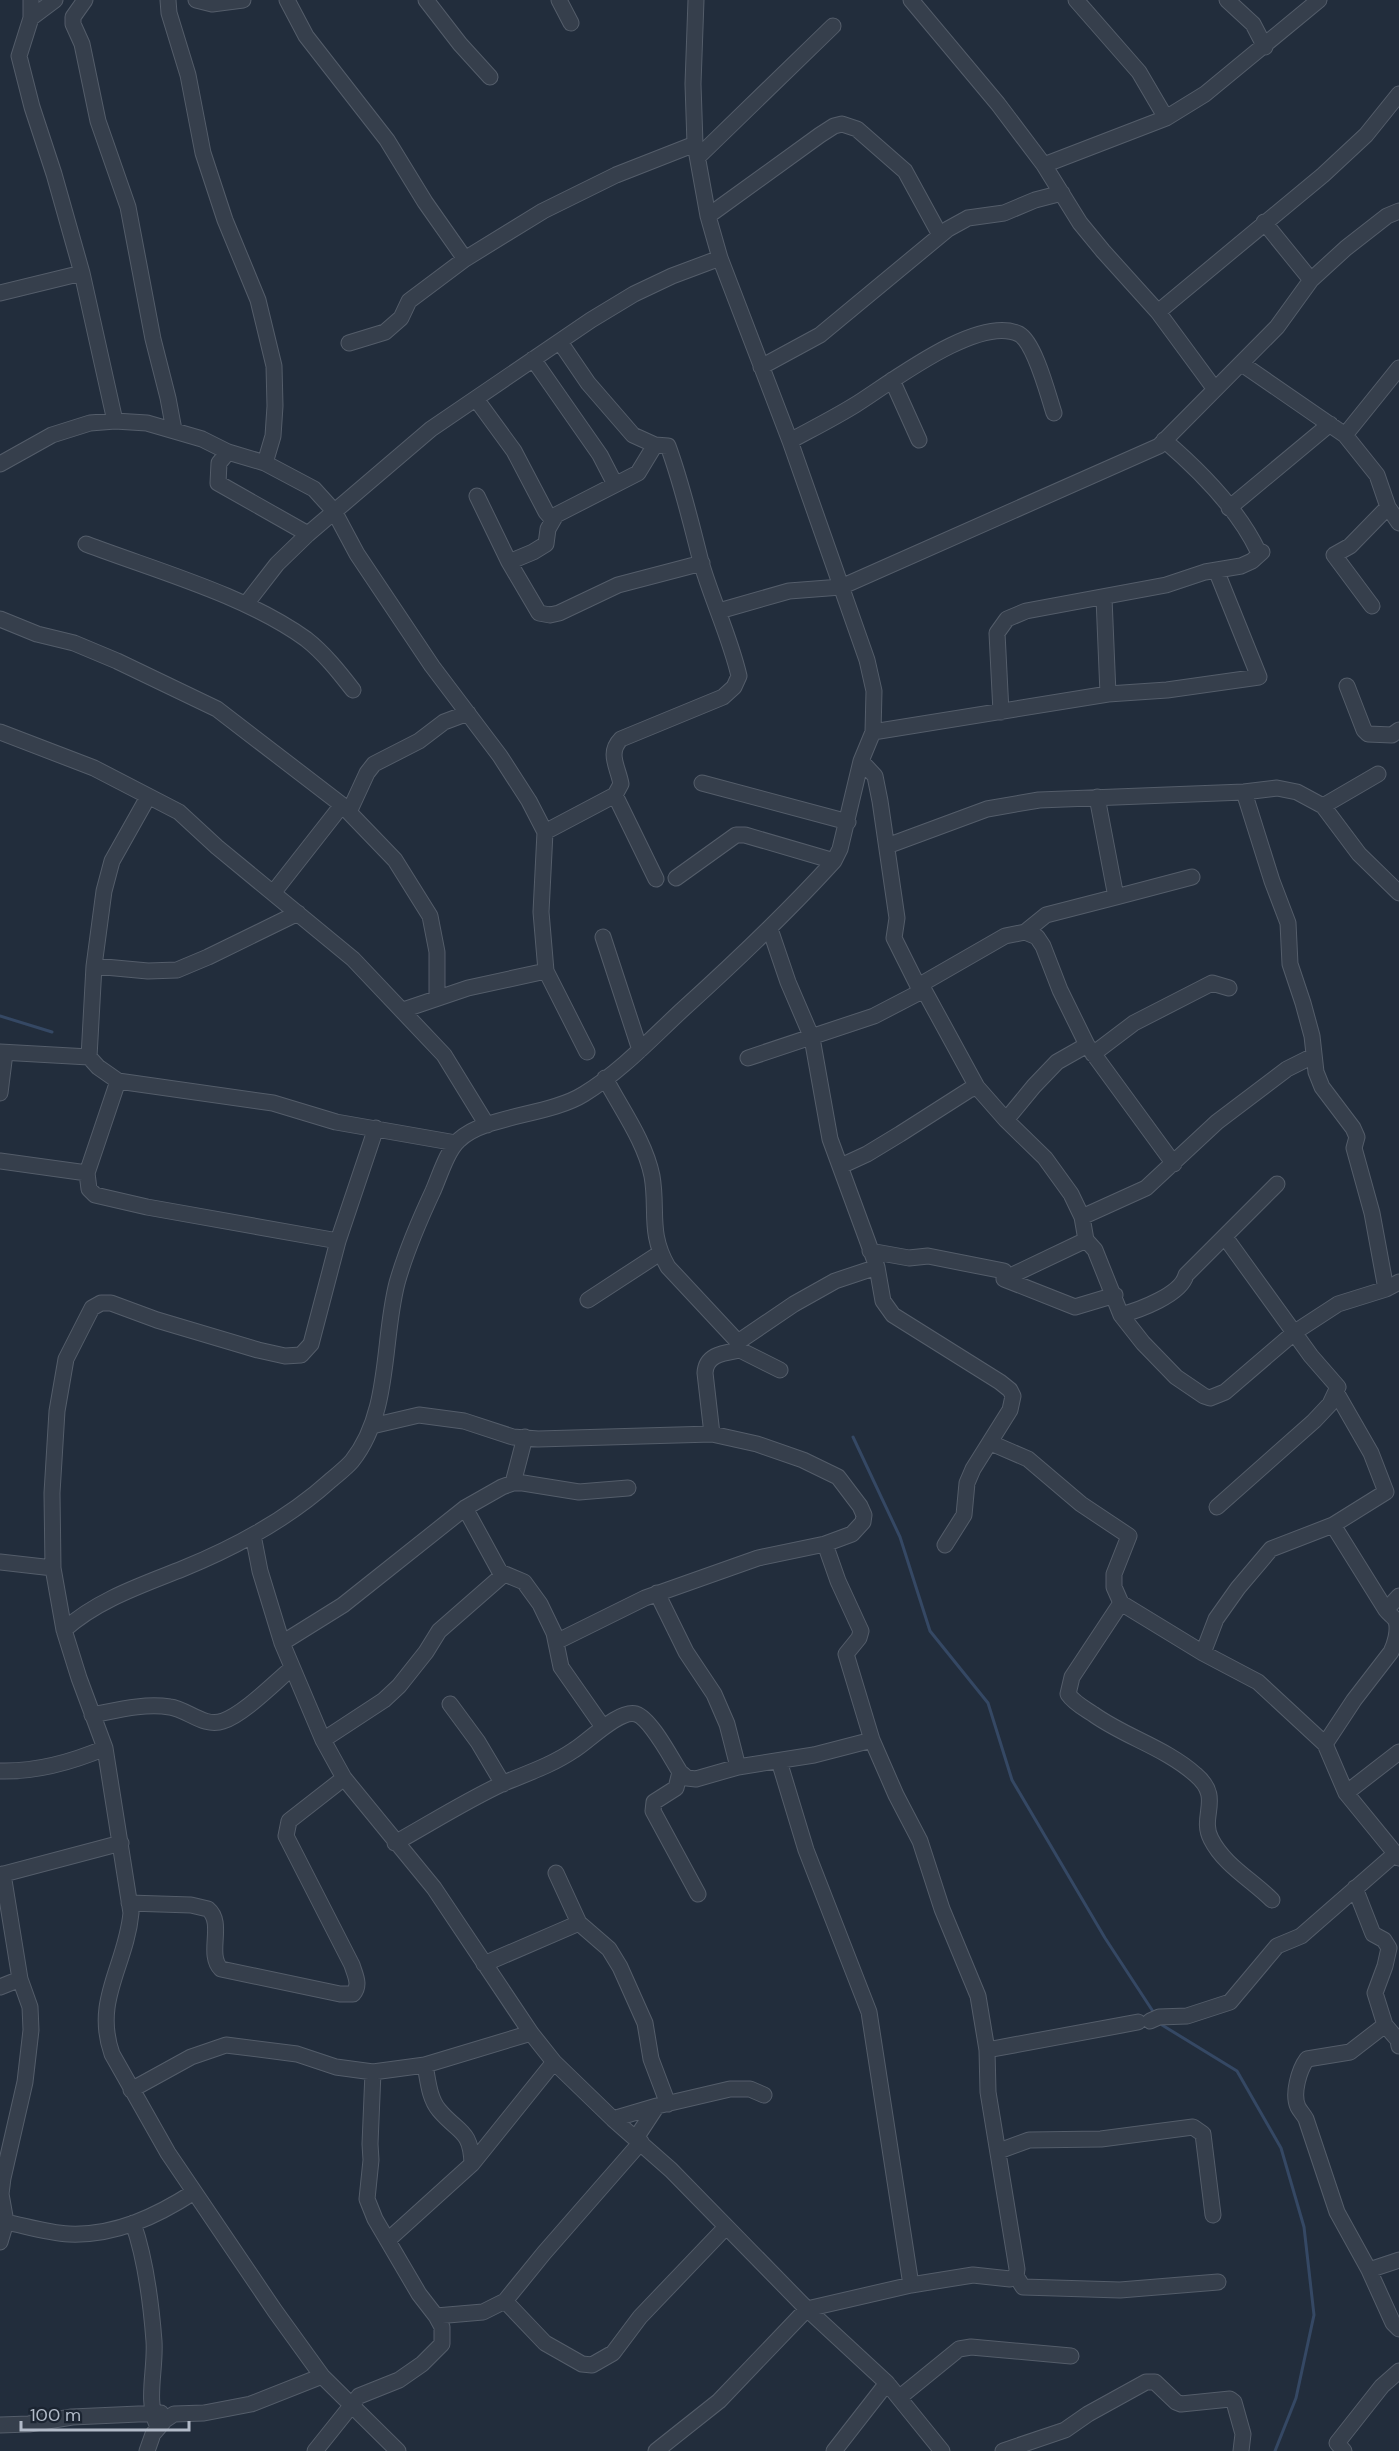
<svg xmlns="http://www.w3.org/2000/svg" width="1399" height="2451" font-family="'DM Sans',sans-serif">
<rect width="100%" height="100%" fill="#222d3c"/>
<g fill="none" stroke-linecap="round" stroke-linejoin="round">
<path stroke="#354864" stroke-width="3" d="M0 1016 52 1032
M853 1437 900 1537 930 1631 988 1703 1012 1780 1105 1938 1154 2013
M1159 2021 1162 2025 1237 2071 1281 2148 1304 2227 1314 2315 1296 2398 1275 2451"/>
<g stroke="#545d6a" stroke-width="17">
<path id="minor" d="M31 0V18L19 56 32 107 54 174 82 273 115 421
M85 0 73 17V24L82 44 98 121 128 207 153 339 168 398 174 430
M168 0 169 13 188 75 203 153 225 220 258 300 274 366 275 406 273 436 265 463
M196 0 212 4 243 0
M287 0 306 36 387 140 425 202 465 259
M426 0 460 44 490 77
M559 0 571 23
M911 0 998 104 1044 165 1080 223 1103 251 1158 312 1214 388
M1076 0 1139 72 1166 118
M1227 0 1253 24 1265 47
M31 18 55 0
M698 157 833 26
M1044 165 1166 118 1205 94 1319 0
M708 216 820 135 834 126 842 124 857 129 905 171 940 235
M1264 222 1311 280
M0 293 82 273
M1158 312 1323 175 1366 135 1399 94
M349 343 385 332 401 318 409 301 465 259 543 211 616 175 695 144
M533 359 600 455 615 484
M1242 364 1345 435 1377 475 1388 507 1399 523
M761 367 820 335 948 229 968 218 1004 213 1035 200 1062 193
M892 380 919 440
M476 399 514 451 546 512 552 519
M1345 435 1399 368
M790 441C812 429 834 418 855 405 889 384 978 314 1019 334 1035 343 1048 395 1054 413
M228 452 219 463 218 483 308 534
M0 464 52 435 90 423 115 421 147 423 202 439 228 452 265 463 314 489 334 511 357 554 432 666 500 756 529 801 545 832 541 912 546 971 468 988 403 1010
M477 496 509 562 539 613 550 615 559 613 618 585 702 563
M1229 508 1330 424
M86 544C157 571 245 595 306 639 324 653 339 672 353 690
M509 562 533 552 546 544 548 529 556 515 638 473 655 445
M1104 598 1108 694
M246 604 277 564 308 534 431 429 591 320 634 294 672 276 720 258
M1372 606 1334 555 1350 546 1388 507
M719 611 789 591 841 587 1159 446 1277 327 1311 280 1346 248 1387 216 1399 211
M0 619 37 634 74 643 117 661 217 709 342 805 395 860 430 916 437 952V998
M1347 686 1364 730 1368 734 1392 735 1399 730
M1001 712 997 633 1007 619 1026 611 1166 585 1205 572 1241 566 1252 561 1262 552 1258 551C1238 509 1199 470 1164 440
M0 732 94 768 179 812 217 847 353 959 444 1055 487 1125
M873 732 1108 694 1167 690 1259 677 1216 570
M861 761 875 776 880 801 897 918 894 938 918 986 924 990 977 1087 1006 1120 1045 1158 1071 1194 1082 1217 1086 1240 1095 1250 1121 1315 1143 1343 1176 1377 1204 1396 1210 1398 1225 1392 1295 1332 1338 1304 1386 1289 1399 1282
M702 783 848 822
M1244 792 1272 881 1288 923 1290 964 1303 1003 1312 1036 1316 1072 1322 1087 1353 1128 1357 1137 1354 1148 1372 1213 1386 1289
M615 795 656 879
M148 797 112 861 104 891 94 966 89 1057 98 1067 118 1081 273 1103 336 1122 456 1143
M1097 797 1116 897 1192 877
M1323 806 1378 774
M349 812 367 773 374 764 419 741 444 722 468 713
M545 832 615 795 621 784C618 767 607 753 621 739L723 697 734 687 739 676C730 637 712 600 701 562 691 523 682 484 668 446L655 445 633 435 588 383 560 342
M887 846 987 809 1039 800 1244 792 1277 788 1297 792 1323 806 1359 854 1399 893
M676 878 736 835H745L834 861
M273 893 342 805
M770 929 788 982 812 1038 830 1139 877 1267 883 1301 893 1315 1000 1382 1010 1390 1013 1396 1010 1410 973 1469 967 1483 964 1515 945 1545
M1025 932 1046 915 1116 897
M603 937 640 1050
M94 966 148 971 177 970 208 957 298 913
M546 971 587 1052
M918 986 1005 936 1025 932 1037 937 1043 946 1060 990 1087 1045 1174 1164
M0 1052 89 1057
M1093 1054 1134 1023 1212 983 1229 988
M748 1058 874 1016 924 990
M605 1078C621 1109 645 1141 652 1176 658 1210 648 1233 668 1267L738 1342
M118 1081 87 1173 89 1189 95 1195 147 1207 338 1241
M0 1093 5 1053
M1006 1120 1034 1086 1057 1062 1087 1045
M376 1128 338 1241 311 1344 301 1355 285 1356 258 1350 157 1320 111 1303H101L92 1308 66 1359 57 1411 52 1493 53 1568 64 1630 79 1678 105 1748 131 1913C126 1966 93 2000 112 2054L168 2153 275 2311 322 2376 398 2451
M0 1161 87 1173
M841 1166 867 1154 900 1134 969 1090 977 1087
M1082 1217 1146 1188 1217 1122 1287 1069 1313 1056
M870 1251 909 1258 928 1256 1004 1271V1279L1086 1240
M1004 1279 1075 1307 1115 1295
M588 1300 660 1253
M1121 1315C1139 1310 1181 1295 1186 1275L1277 1184
M740 1350 780 1370
M372 1426 419 1415 464 1421 513 1437 538 1439 712 1434 757 1444 803 1460 838 1477 860 1506 864 1515 863 1522 852 1534 825 1544 758 1558 645 1598 556 1642
M712 1434 705 1373C706 1354 724 1353 740 1350L738 1342 794 1304 835 1281 877 1267
M991 1443 1028 1459 1081 1504 1129 1536 1114 1574V1587L1121 1603 1203 1653 1258 1682 1325 1744 1346 1793 1399 1858
M513 1483 525 1437
M1217 1507 1314 1421 1330 1404 1338 1387 1311 1356 1225 1237
M465 1508 500 1572 524 1582 540 1604 554 1633 561 1667 603 1727
M253 1535 260 1571 282 1643 323 1740 344 1778 434 1888 531 2033 554 2062 613 2119 671 2170 807 2309 887 2383 942 2451
M825 1544 838 1581 861 1631 859 1638 846 1654 872 1740 896 1795 920 1841 942 1909 978 1996 987 2050 988 2092 1017 2269 1016 2276 1023 2287 1120 2290 1218 2282
M0 1562 53 1568
M657 1593 686 1652 714 1694 727 1724 738 1767
M1121 1603 1072 1677 1068 1694C1074 1703 1084 1708 1093 1714 1125 1737 1166 1748 1196 1775 1223 1798 1199 1816 1211 1839 1224 1865 1252 1880 1272 1900
M1386 1610 1399 1596
M64 1630C97 1600 142 1585 182 1569 236 1547 288 1519 331 1480 338 1474 346 1468 352 1461 391 1412 382 1341 397 1283 406 1251 419 1221 433 1191 440 1175 447 1151 459 1140 485 1115 549 1116 584 1094 620 1072 650 1040 681 1011 734 963 786 914 834 861L840 849 861 761 873 732 874 691 867 660 790 441 720 258 708 216 695 144 693 84 696 0
M282 1643 343 1605 465 1508 502 1487 513 1483H523L579 1492 628 1488
M1203 1653 1216 1619 1238 1588 1271 1549 1333 1525 1386 1492 1371 1453 1336 1392
M450 1704 478 1742 503 1784
M92 1715C118 1710 144 1703 170 1707 187 1709 204 1728 223 1721 244 1714 274 1683 292 1668
M323 1740 384 1700 399 1686 426 1652 439 1631 503 1575
M1325 1744 1354 1700 1391 1652C1395 1644 1399 1630 1396 1621 1395 1618 1389 1614 1386 1610L1333 1525
M779 1761 806 1850 869 2012 911 2285
M0 1771C36 1772 72 1762 105 1748
M680 1772 676 1788 654 1802 653 1811 698 1894
M1346 1793 1399 1752
M395 1843C431 1823 467 1800 504 1783 528 1773 552 1765 574 1750 588 1742 619 1709 636 1714 651 1719 671 1758 680 1772L687 1778 696 1779 738 1767 814 1755 872 1740
M556 1873 579 1923 609 1949 620 1967 645 2023 651 2059 668 2104
M0 1875 121 1843
M1355 1888 1373 1934 1384 1940 1389 1948 1385 1966 1375 1993 1385 2025 1398 2040 1399 2046
M129 1903 191 1905 208 1909C225 1923 206 1954 221 1969L340 1994H353C361 1985 355 1975 352 1965L286 1836 289 1821 344 1778
M484 1964 579 1923
M0 1987 20 1979
M1150 2021 1159 2017 1187 2016 1230 2002 1277 1946 1301 1936 1395 1854
M1385 2025 1350 2052 1307 2059C1299 2070 1292 2094 1298 2107 1300 2111 1304 2115 1306 2119L1337 2212 1369 2270 1393 2323 1399 2329
M987 2050 1138 2022
M425 2065C428 2080 429 2098 439 2110 458 2133 471 2129 472 2164
M131 2090 191 2057 226 2045 297 2054 336 2067 373 2072 425 2065 531 2033
M613 2119 657 2106 730 2089H750L764 2095
M636 2138 657 2106
M999 2151 1029 2140 1101 2139 1193 2127 1203 2134 1213 2215
M6 2222C26 2226 48 2233 69 2234 115 2236 157 2216 194 2192
M133 2223C146 2260 151 2302 154 2341 156 2370 145 2401 158 2427
M388 2240 472 2164 554 2062
M0 2242 6 2222 1 2194 3 2178 25 2082 31 2030 30 2007 20 1979 3 1874
M1369 2270 1399 2260
M505 2301 545 2343 582 2364 592 2365 613 2353 640 2317 726 2227
M436 2316 483 2312 505 2301 544 2253 641 2142
M900 2397 959 2349 971 2347 1071 2356
M0 2425 29 2424 72 2417 161 2413
M147 2451 153 2434 165 2420 174 2414 204 2413 251 2404 322 2376
M315 2451 359 2396 399 2380 422 2364 442 2344V2327L436 2316 419 2294 375 2219 367 2199 371 2160 370 2144 373 2072
M656 2451 719 2401 807 2309 911 2285 973 2275 1010 2279 1016 2276
M834 2451 887 2383
M1003 2451 1065 2430 1088 2414 1146 2382H1155L1176 2402 1181 2404 1230 2399 1234 2402 1243 2434 1241 2451
M1344 2451 1337 2443 1382 2386 1399 2371"/>
</g>
<use href="#minor" stroke="#363f4c" stroke-width="15"/>
</g>
<path d="M21 2421v9h168v-9" fill="none" stroke="#b1bac8" stroke-width="3"/>
<text x="30" y="2421" font-size="18" fill="#b1bac8" stroke="#1b2431" stroke-width="4.5" paint-order="stroke">100 m</text>
</svg>
